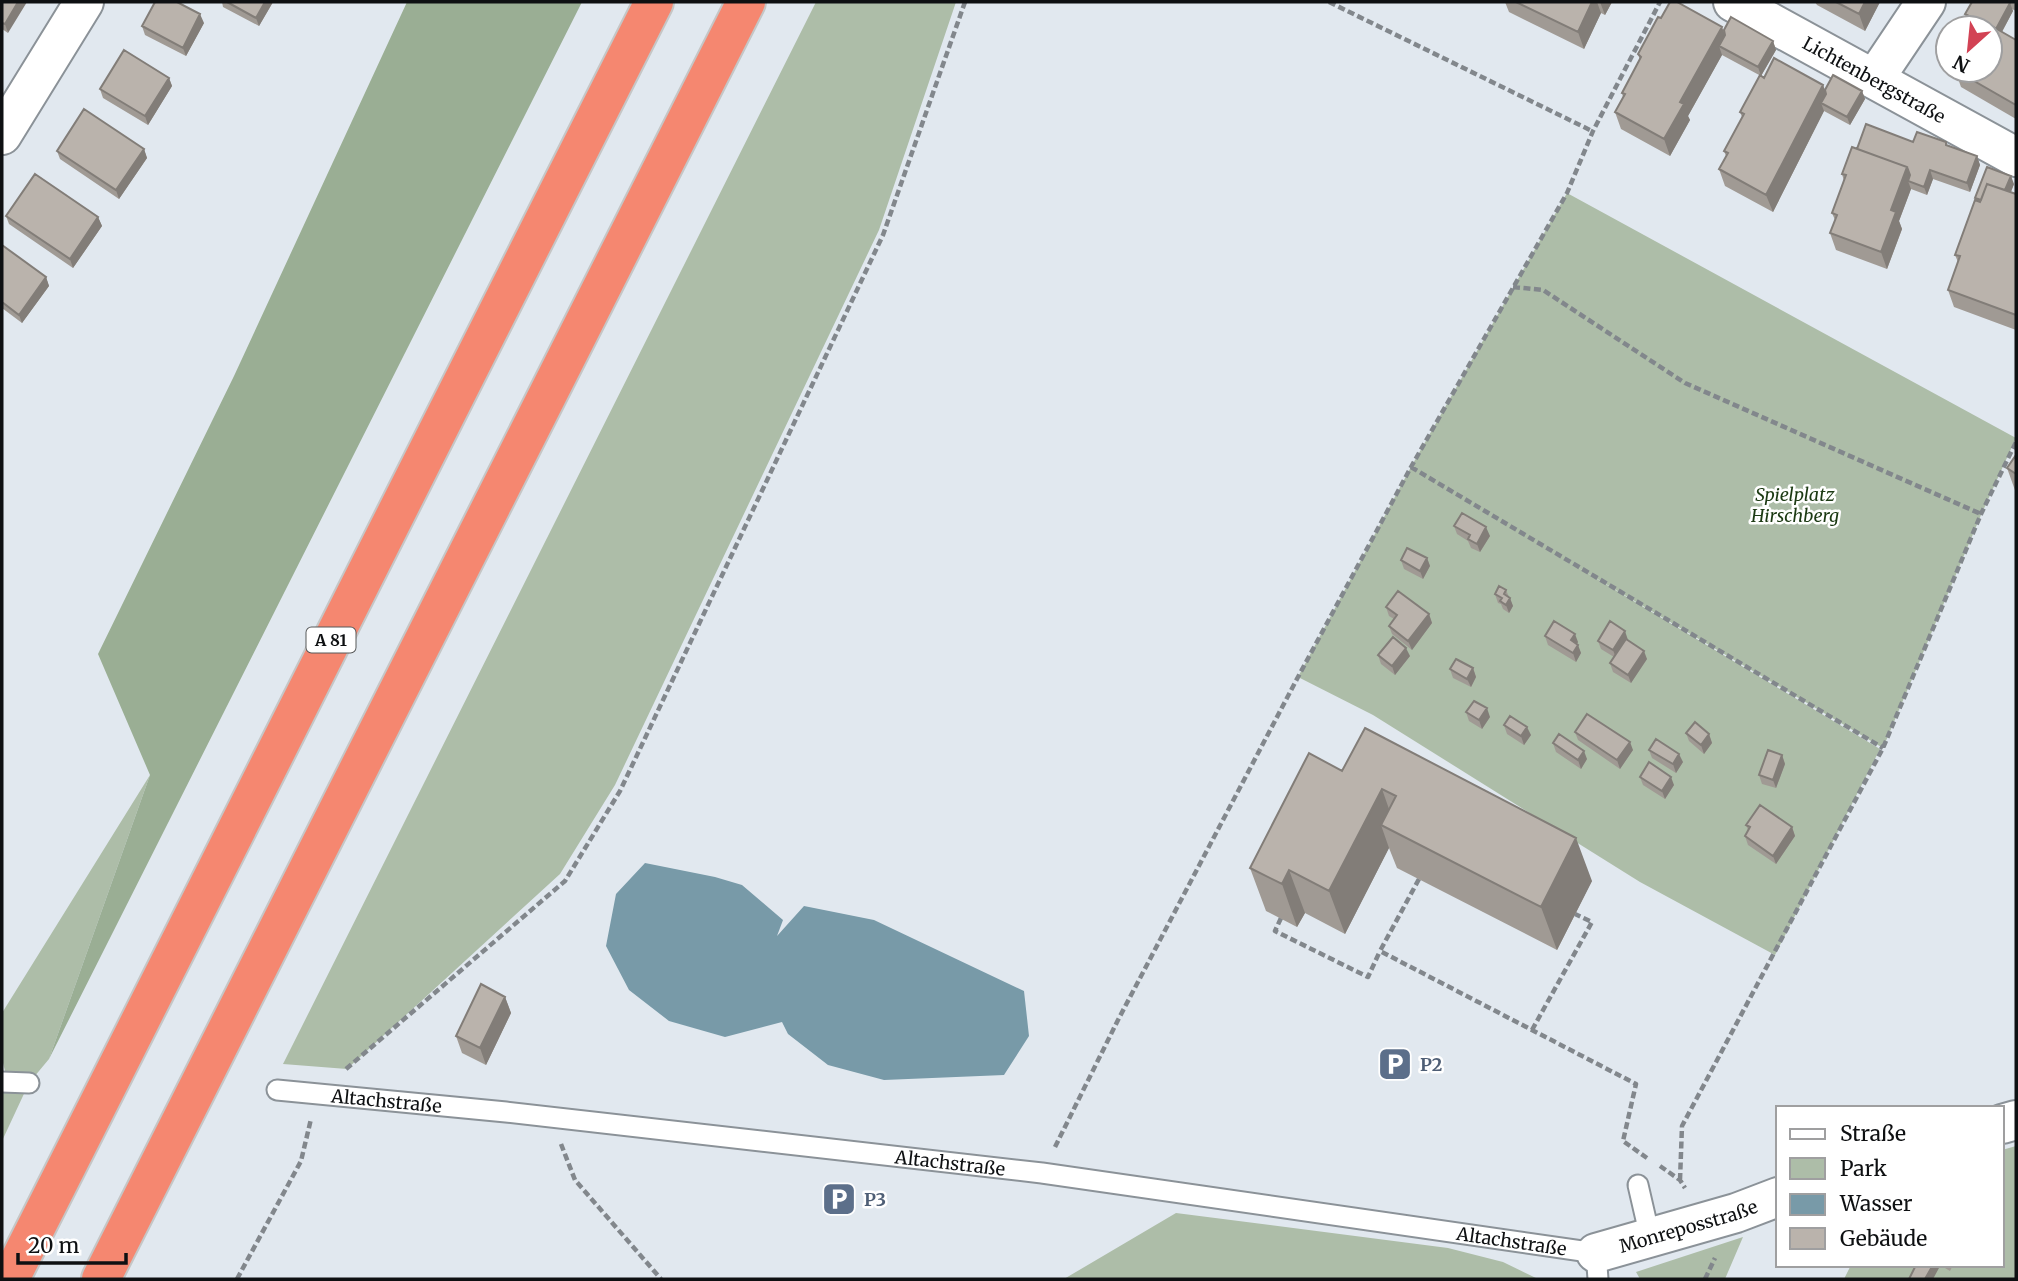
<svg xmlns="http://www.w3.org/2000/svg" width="2018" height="1281" font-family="Merriweather,serif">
<rect width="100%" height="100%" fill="#e1e8ef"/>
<path fill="#adbda8" d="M816 2H956L879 230 615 785 560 874 347 1069 283 1064Z
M1567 193 2016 438 1981 515 1883 748 1567 561 1880 749 1775 955 1640 882 1373 715 1298 677 1411 467Z
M150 775 49 1059 29 1083 2 1141V1085L8 1083 2 1059V1013Z
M2016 1146V1279H1844L1851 1265H2002V1150Z
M1176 1213 1448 1248 1503 1262 1538 1279H1064Z
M1743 1237 1725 1279H1640L1636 1272Z"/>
<path fill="#9aae94" d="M407 2H582L49 1059 150 775 98 654 234 376Z"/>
<path fill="#789aa8" d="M645 863 715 877 742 885 783 920 777 936 804 906 874 920 1024 991 1029 1036 1004 1075 884 1080 828 1065 788 1034 782 1022 725 1037 669 1021 629 990 606 946 616 894Z"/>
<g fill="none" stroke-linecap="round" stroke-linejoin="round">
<g stroke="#8b9298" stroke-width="23">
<g id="service">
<path d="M2 1082 29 1083"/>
<path id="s1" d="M277 1090 506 1112 1042 1173 1596 1253 1598 1279"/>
<path d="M1638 1185 1650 1237"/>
</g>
</g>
<g stroke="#8b9298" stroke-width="42">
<g id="minor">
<path id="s2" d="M1733 2 2016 157"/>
<path d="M1875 78 1926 2"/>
<path d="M2 135 84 2"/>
<path d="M2002 1124 2016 1120"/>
<path id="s3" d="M1596 1253 1736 1213 1778 1197"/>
</g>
</g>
<g stroke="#c5c6c6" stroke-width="42">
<path id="motorway" d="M10 1279 654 2
M101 1279 746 2"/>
</g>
<path stroke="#82878c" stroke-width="4.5" stroke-dasharray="7 3.5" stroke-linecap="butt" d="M1329 2 1592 131
M1513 287 1543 290 1685 383 1981 514
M1411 467 1883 748
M1419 879 1380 951 1636 1084 1623 1141 1647 1158
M1281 918 1275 931 1368 977 1380 951
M1532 1030 1592 922 1575 914
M346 1069 565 881 620 791 883 235 965 2
M561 1144 575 1180 661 1279
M1055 1147 1118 1020 1298 677 1411 467 1567 193 1593 131 1660 2
M1660 1166 1680 1180 1685 1188
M1680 1180 1682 1126 1883 748 1981 514 2016 442
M237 1279 301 1161 311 1119
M1705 1279 1715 1258"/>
<use href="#service" stroke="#fff" stroke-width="19"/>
<use href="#minor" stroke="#fff" stroke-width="38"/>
<use href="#motorway" stroke="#f58770" stroke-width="38"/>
</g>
<path fill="#a09a94" d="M2 2 8 33 2 29Z
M222 2H273L259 26 223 7Z
M1505 2H1612L1605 15 1601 13 1584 49 1509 12Z
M1815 2H1880L1865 31 1817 5Z
M1972 2H2016V11L2012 9 2013 11 2002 32 2016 40V119L1961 87 1955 70 1990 28H1978L1968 23 1965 14Z
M1661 18 1724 30 1773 41 1776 50 1761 76 1722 55 1688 116 1690 120 1670 156 1621 129 1615 112 1623 97 1622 93 1640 60 1638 54Z
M204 23 186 56 145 35 142 26Z
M169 78 172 86 148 125 103 98 100 89Z
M1764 78 1823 85 1825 90 1862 91 1865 99 1850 125 1824 111 1773 212 1725 186 1719 169 1726 156 1724 151 1742 117 1740 112Z
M1913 142 1948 146 1977 156 1980 165 1970 192 1933 179 1927 195 1911 189 1899 221 1902 229 1887 269 1836 250 1830 233 1835 220 1832 213 1844 181 1842 174 1857 149Z
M144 149 147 158 119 199 60 159 57 151Z
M2014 184 2011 192 2016 194V330L1954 307 1948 290 1958 262 1955 255 1976 200 1975 198Z
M6 216 98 217 102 226 73 268 9 224Z
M2 245 46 277 49 286 22 323 2 308Z
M2016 455V493L2007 468Z
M1454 526 1490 536 1480 552 1471 548 1468 541 1457 534Z
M1427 558 1430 566 1423 579 1404 569 1401 560Z
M1506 590 1513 606 1509 613 1503 609 1501 604 1498 603 1495 594Z
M1386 607 1429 614 1432 623 1412 650 1392 634 1389 626 1394 619 1389 616Z
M1545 636 1578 642 1577 644 1581 653 1576 662 1548 645Z
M1628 640 1647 659 1631 683 1613 672 1610 663 1614 657 1601 649 1598 641Z
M1378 655 1410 656 1395 675 1381 664Z
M1473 668 1476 677 1471 687 1453 678 1450 669Z
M1466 712 1490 717 1482 729 1469 721Z
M1504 725 1531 735 1524 745 1507 734Z
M1575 732 1633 750 1620 769 1578 740Z
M1686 733 1709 734 1712 743 1704 754 1689 741Z
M1553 743 1587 759 1581 769 1556 752Z
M1649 750 1683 762 1676 773 1652 758Z
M1782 755 1785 764 1776 788 1762 784 1759 775Z
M1342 771 1592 881 1557 950 1397 868 1389 848 1345 934 1305 913 1297 927 1266 911 1250 868Z
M1640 777 1674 785 1665 799 1643 785Z
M1746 825 1792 827 1795 836 1776 864 1748 845 1745 836 1748 830Z
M505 997 511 1013 486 1065 462 1053 456 1036Z
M1940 1265H1953L1950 1271Z"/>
<path fill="#827d78" d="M18 2H27L8 33 5 24Z
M265 2H273L259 26 256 18Z
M1592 2H1597L1601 13 1584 49 1578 32Z
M1600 2H1612L1605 15Z
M1865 2H1880L1865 31 1859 14Z
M2010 3 2013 11 1998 39 1995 31Z
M200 14 204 23 186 56 183 48Z
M1722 27 1728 44 1719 46 1722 55 1688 116 1690 120 1670 156 1664 139 1680 102Z
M1773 41 1776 50 1761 76 1758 67Z
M169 78 172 86 148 125 145 116Z
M1823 85 1829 102 1821 103 1824 111 1773 212 1766 195Z
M1862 91 1865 99 1850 125 1847 117Z
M144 149 147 158 119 199 116 190Z
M1977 156 1980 165 1970 192 1967 183Z
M1907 167 1912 182 1908 181 1911 189 1899 221 1902 229 1887 269 1881 252 1891 210Z
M1930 170 1933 179 1927 195 1924 187Z
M2011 176 2014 184 2005 206 2002 197Z
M98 217 102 226 73 268 70 259Z
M46 277 49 286 22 323 19 315Z
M1486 527 1490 536 1480 552 1477 544Z
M1427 558 1430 566 1423 579 1420 571Z
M1510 598 1513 606 1509 613 1506 605Z
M1429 614 1432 623 1412 650 1408 641Z
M1625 631 1628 640 1616 658 1613 650Z
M1575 634 1578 642 1574 649 1571 640Z
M1578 645 1581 653 1576 662 1573 653Z
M1406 648 1410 656 1395 675 1392 666Z
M1644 651 1647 659 1631 683 1628 675Z
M1473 668 1476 677 1471 687 1467 679Z
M1487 708 1490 717 1482 729 1479 720Z
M1527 727 1531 735 1524 745 1521 736Z
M1709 734 1712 743 1704 754 1701 745Z
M1630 742 1633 750 1620 769 1617 760Z
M1584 751 1587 759 1581 769 1578 760Z
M1679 754 1683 762 1676 773 1673 764Z
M1782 755 1785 764 1776 788 1773 780Z
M1671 777 1674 785 1665 799 1662 791Z
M1382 789 1397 832 1381 825 1389 848 1345 934 1329 891Z
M1792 827 1795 836 1776 864 1773 856Z
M1576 838 1592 881 1557 950 1541 907Z
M1289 870 1305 913 1297 927 1282 884Z
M505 997 511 1013 486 1065 480 1048Z
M1933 1265H1938L1939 1268 1933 1279H1925Z"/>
<path fill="#bab3ac" stroke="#827d78" stroke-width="2" d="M2 2H18L5 24 2 23Z
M155 2H177L200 14 183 48 142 26Z
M227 2H265L256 18Z
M1516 2H1592L1578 32Z
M1670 2H1677L1722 27 1680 102 1684 104 1664 139 1615 112 1625 94 1622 93 1641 57 1638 54 1658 17 1661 18Z
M1836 2H1865L1859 14Z
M1972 2H2008L2010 3 1996 29 1983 21 1982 23 1965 14Z
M1731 17 1773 41 1758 67 1719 46 1725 35 1724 30Z
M1983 21 2016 40V105L1955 70H1990V28H1979Z
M124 50 169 78 145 116 100 89Z
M1774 58 1823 85 1766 195 1719 169 1728 153 1724 151 1744 114 1740 112 1760 75 1764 78Z
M1833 75 1862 91 1847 117 1821 103 1826 94 1825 90Z
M84 109 144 149 116 190 57 151Z
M1866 124 1913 142 1917 132 1946 142V145L1977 156 1967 183 1930 170 1924 187 1908 181 1910 175 1907 167 1857 149Z
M1852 147 1907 167 1891 210 1896 212 1881 252 1830 233 1837 215 1832 213 1846 175 1842 174Z
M1987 167 2011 176 2005 190 1987 184 1981 200 1975 198Z
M35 174 98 217 70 259 6 216Z
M1987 184 2016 194V315L1948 290 1960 256 1955 255 1975 200 1980 202Z
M2 245 46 277 19 315 2 302Z
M2016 455V474L2007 468Z
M1462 513 1486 527 1477 544 1468 539 1470 535 1454 526Z
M1407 548 1427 558 1420 571 1401 560Z
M1499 586 1506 590 1504 594 1510 598 1506 605 1500 601 1502 598 1495 594Z
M1398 591 1429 614 1408 641 1389 626 1397 615 1386 607Z
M1554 621 1575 634 1571 640 1578 645 1573 653 1545 636Z
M1610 621 1625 631 1613 650 1598 641Z
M1393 637 1406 648 1392 666 1378 655Z
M1626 639 1644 651 1628 675 1610 663Z
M1456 659 1473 668 1467 679 1450 669Z
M1474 701 1487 708 1479 720 1466 712Z
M1587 714 1630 742 1617 760 1575 732Z
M1510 716 1527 727 1521 736 1504 725Z
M1695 722 1709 734 1701 745 1686 733Z
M1365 728 1576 838 1541 907 1381 825 1396 796 1382 789 1329 891 1289 870 1282 884 1250 868 1309 753 1342 771Z
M1559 734 1584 751 1578 760 1553 743Z
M1656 739 1679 754 1673 764 1649 750Z
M1768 750 1782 755 1773 780 1759 775Z
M1649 762 1671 777 1662 791 1640 777Z
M1760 805 1792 827 1773 856 1745 836 1750 827 1746 825Z
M481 984 505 997 480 1048 456 1036Z
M1916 1265H1933L1925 1279H1909Z"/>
<defs>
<g id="parking-square" transform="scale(1.75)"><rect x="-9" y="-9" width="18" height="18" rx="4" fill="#5c6f8a" stroke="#fff"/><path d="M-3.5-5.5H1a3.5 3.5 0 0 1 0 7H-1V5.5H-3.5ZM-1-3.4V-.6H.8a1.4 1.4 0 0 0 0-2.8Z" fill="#fff"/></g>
</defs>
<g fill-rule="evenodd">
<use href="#parking-square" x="1395" y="1064"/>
<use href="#parking-square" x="839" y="1199"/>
</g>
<g text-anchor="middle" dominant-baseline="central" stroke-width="5" stroke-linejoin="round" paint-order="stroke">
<rect fill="#fff" stroke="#565859" stroke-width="2" x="306.5" y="627.5" width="49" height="25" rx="5"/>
<g font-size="16" font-weight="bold" fill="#0e1012">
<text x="331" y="640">A 81</text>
</g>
<g font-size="18" fill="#0e1012" stroke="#fff">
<text stroke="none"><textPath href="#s2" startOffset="161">Lichtenbergstraße</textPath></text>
<text stroke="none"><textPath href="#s1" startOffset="110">Altachstraße</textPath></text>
<text stroke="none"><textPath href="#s1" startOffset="677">Altachstraße</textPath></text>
<text stroke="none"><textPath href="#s3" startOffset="96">Monreposstraße</textPath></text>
<text stroke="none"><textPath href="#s1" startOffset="1244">Altachstraße</textPath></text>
</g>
<g font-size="18" font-style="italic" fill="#1c3a13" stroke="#fff">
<text x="1795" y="494">Spielplatz<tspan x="1795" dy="21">Hirschberg</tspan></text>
</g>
<g font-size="18" font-weight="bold" fill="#4e5e75" stroke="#fff" text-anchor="start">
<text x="1420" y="1064">P2</text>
<text x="864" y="1199">P3</text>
</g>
</g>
<rect width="2018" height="1281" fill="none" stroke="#0e1012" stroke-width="7"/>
<rect x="1776" y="1106" width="228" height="161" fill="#ffffff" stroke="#9f9fa0" stroke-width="2"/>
<rect x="1790" y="1129" width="35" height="10" fill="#ffffff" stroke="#9f9fa0" stroke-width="2"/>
<text x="1840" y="1141" font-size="21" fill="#0e1012">Straße</text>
<rect x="1790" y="1158" width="35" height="21" fill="#adbda8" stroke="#9f9fa0" stroke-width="2"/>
<text x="1840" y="1176" font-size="21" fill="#0e1012">Park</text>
<rect x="1790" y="1194" width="35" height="21" fill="#789aa8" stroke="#9f9fa0" stroke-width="2"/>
<text x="1840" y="1211" font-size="21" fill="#0e1012">Wasser</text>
<rect x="1790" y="1228" width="35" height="21" fill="#bab3ac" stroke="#9f9fa0" stroke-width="2"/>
<text x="1840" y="1246" font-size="21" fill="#0e1012">Gebäude</text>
<g transform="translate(1969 49) rotate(207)"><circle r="33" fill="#ffffff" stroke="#9f9fa0" stroke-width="2"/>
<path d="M0-5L12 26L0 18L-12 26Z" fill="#d24254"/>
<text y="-10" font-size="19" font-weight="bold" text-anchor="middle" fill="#0e1012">N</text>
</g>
<path d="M18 1253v10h108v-10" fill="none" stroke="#0e1012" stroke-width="3.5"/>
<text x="28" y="1253" font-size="21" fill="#0e1012" stroke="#ffffff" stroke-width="5" paint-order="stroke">20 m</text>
</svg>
